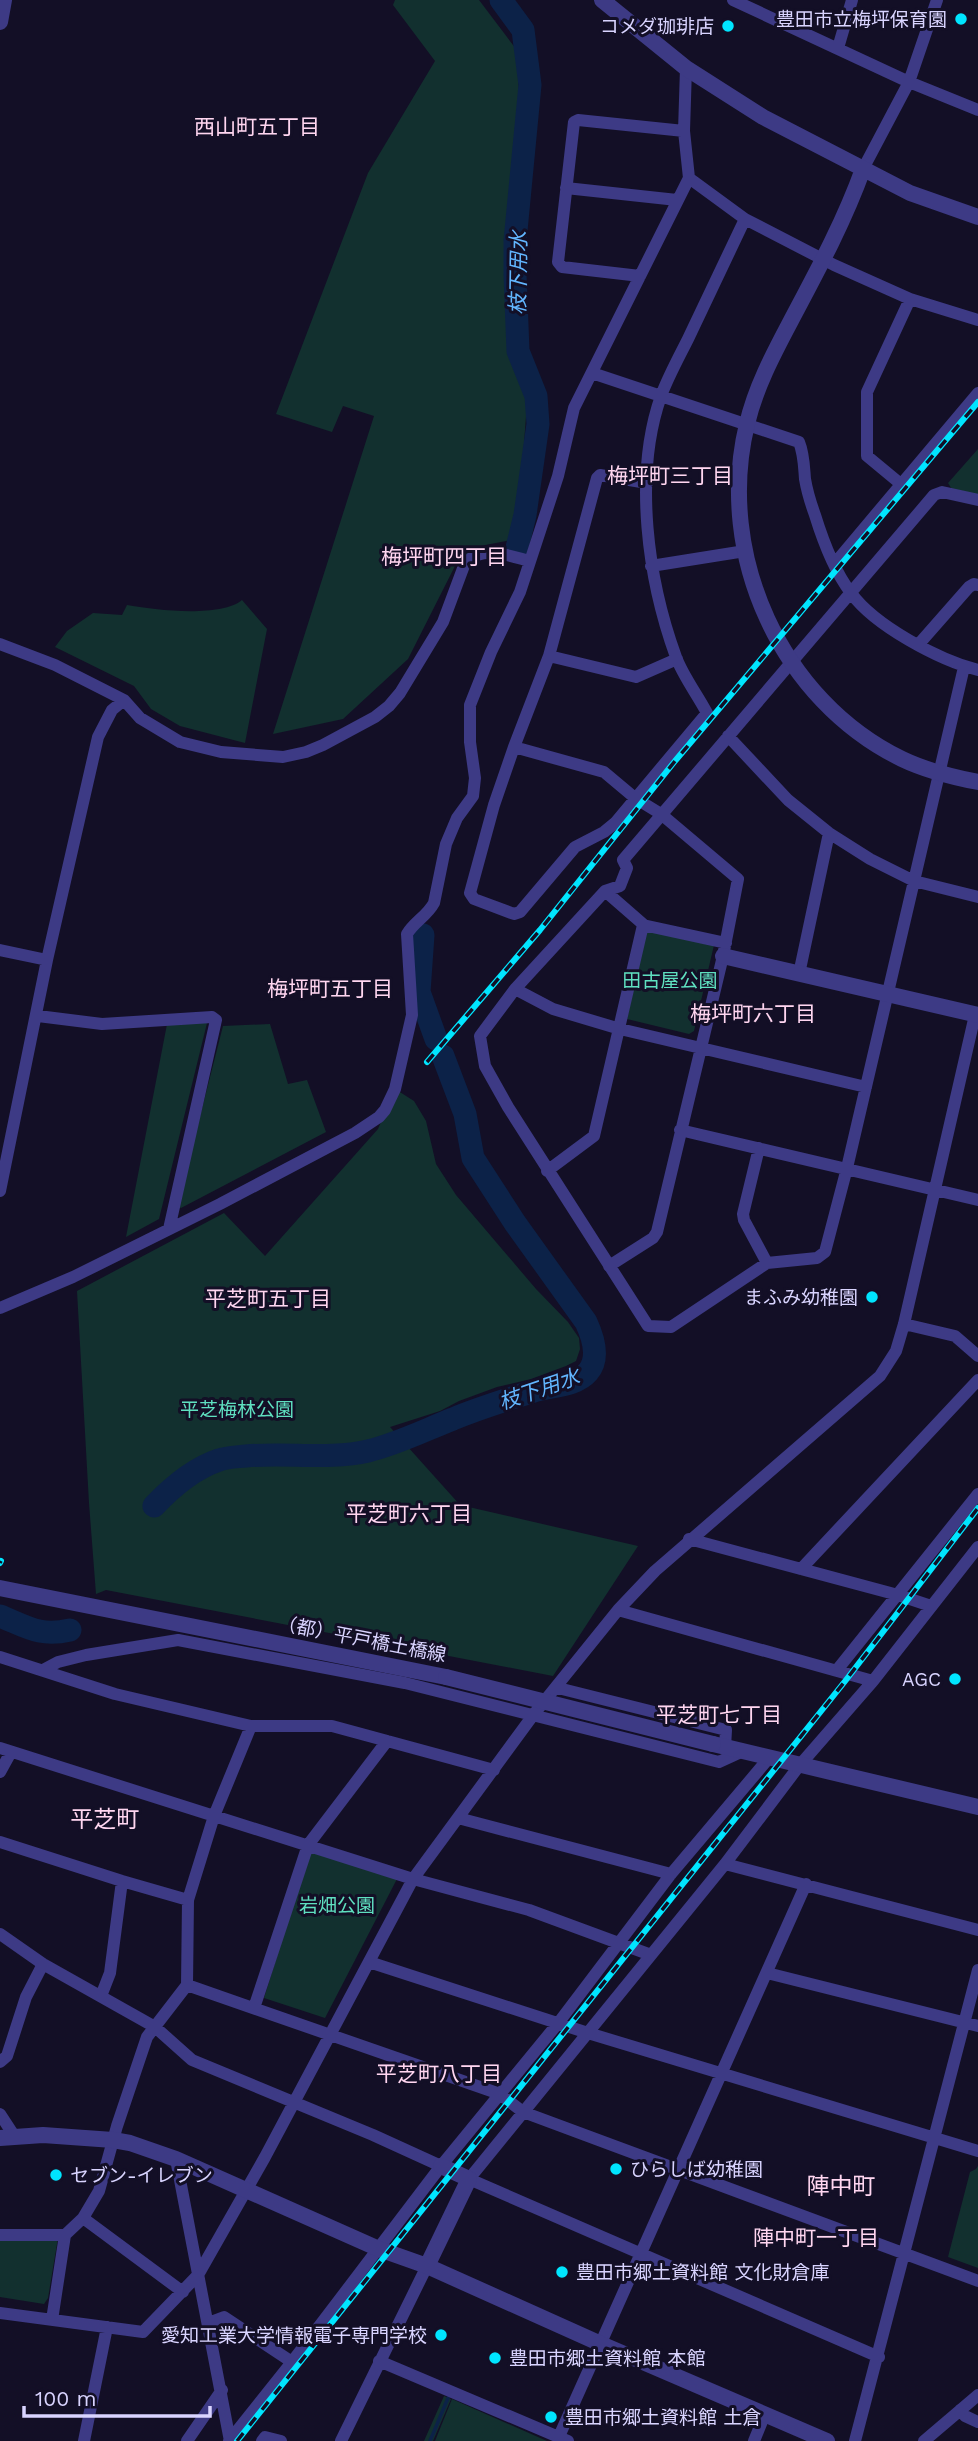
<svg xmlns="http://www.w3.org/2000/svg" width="978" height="2441" font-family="'Work Sans','Noto Sans JP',sans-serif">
<rect width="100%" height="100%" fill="#130f26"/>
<path fill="#12302f" d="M395 0H479L516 49 525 175 506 271 530 362 517 539 475 547 455 566 408 659 343 719 273 734 374 416 343 406 332 432 276 414 368 173 435 61 393 5Z
M978 449V497L953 491 948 483Z
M242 600 267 629 245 743 180 726 151 709 134 686 55 647 67 631 93 613 122 615 127 605C154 610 221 618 242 600Z
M646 929 714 945 694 1031 689 1034 627 1019Z
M168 1019 207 1023 159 1219 126 1237Z
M270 1024 288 1084 307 1080 326 1132 181 1208 177 1207 223 1026Z
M395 1089 414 1101 426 1121 436 1164 456 1195 536 1289 568 1322 579 1338 580 1349 576 1361 566 1366 531 1379 497 1387 459 1401 440 1411 390 1427 460 1505 638 1546 553 1676 106 1590 96 1594 89 1503 77 1291 224 1213 265 1256 378 1129Z
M310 1850 398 1877 325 2018 264 1998Z
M978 2166V2268L948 2257 970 2172 976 2169Z
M0 2238H58L48 2298 44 2304 0 2297Z
M444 2396 451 2399 433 2441H424Z
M452 2399 547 2441H435Z"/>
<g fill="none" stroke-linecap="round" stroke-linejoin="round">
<path stroke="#0c2248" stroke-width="3.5" d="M430 2441 448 2398"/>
<path stroke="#0c2248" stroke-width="23" d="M501 0 523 30 530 85 515 241V274L518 351 536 396 538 424 525 515 517 548
M423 935 419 992 436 1039
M154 1506C172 1487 195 1468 219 1460 227 1457 237 1457 246 1456 286 1452 329 1460 368 1451 397 1444 425 1430 453 1419 479 1408 506 1400 534 1391 551 1385 575 1387 588 1372 600 1358 593 1337 586 1322L515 1223 473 1158 465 1114 443 1056
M0 1616C27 1627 40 1637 70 1630"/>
<path stroke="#3d3a85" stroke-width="12" d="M733 0 909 82 978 110
M838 48 852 0
M863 169 909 82 937 0
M689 178 745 219 834 265 910 299 978 320
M566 188 677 200
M640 276 562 267 558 262 574 122 578 120 684 131
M592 373 799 442C804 454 804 467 805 479 807 491 811 504 815 515 823 541 835 572 851 593 875 626 939 660 978 670
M647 483 600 475 597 478 549 656 514 747 494 805 470 893 474 899 514 914 520 912 575 847 604 832 615 823 707 713C697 694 683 676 676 657 648 580 633 476 661 396 668 377 679 357 688 339 707 299 726 259 745 219
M902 485 867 456V392L910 299
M835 563 978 393
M651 566 745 551
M0 644 55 665 124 700 140 718 180 742 221 752 283 757 306 752 323 745 375 717 389 706 400 693 443 622 465 563C483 545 507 555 529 561
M918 645 969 587 974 584 978 585
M549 656 636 677 677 659
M964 667 847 1168 825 1252 817 1258 767 1263 671 1327 648 1326 508 1107 485 1066 480 1036 515 989 605 891 620 886 627 868 623 860 934 495 942 492 978 500
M728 736 788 800 829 833 870 859 914 881 978 897
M514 747 604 772 635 798 661 814 738 879 723 956 657 1232 653 1238 609 1266
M605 891 644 925
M0 950 47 960
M799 974 829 833
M515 989 553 1009 620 1029 866 1087
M38 1016 102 1024 212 1017 216 1020 169 1229
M680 1130 978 1200
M759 1148 743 1214 744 1220 767 1263
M547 1171 594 1136 643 925 726 943
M0 1191 47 960 98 737 112 710 124 700
M0 1308 73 1277 220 1204 355 1133 379 1117 385 1110 395 1089 412 1015 407 934C414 922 427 916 434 903L446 844 457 818 473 796 475 778 470 742V705L491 652 520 592 558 476 574 408 689 178 684 131 686 68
M904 1324 955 1336 978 1356
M689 1539 898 1595 931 1606
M801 1569 978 1380
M618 1610 873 1681
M0 1657 115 1694 251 1726H332L494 1770
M43 1670 58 1662 86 1655 178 1640 405 1683 719 1762 743 1751
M837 1670 978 1494
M558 1688 726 1730 725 1748
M0 1748 413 1879 529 1910 651 1955
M0 1772 11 1752
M458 1818 671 1874
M0 1842 122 1881 188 1900
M725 1864 978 1930
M0 1934 43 1964 155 2027 192 2060 373 2135 441 2166
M369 1962 588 2033 978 2151
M767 1973 978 2026
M187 1985 500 2094 523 2112 978 2281
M101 1996 110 1973 122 1881
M254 2008 308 1845 387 1741
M0 2062 7 2056 26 1997 43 1964
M0 2114 15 2137
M176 2159 230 2441
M83 2218 183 2292
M0 2235H65
M0 2313 143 2332 198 2275 265 2157 413 1879 534 1714 618 1610 655 1571 880 1376 896 1351 904 1324 975 1015
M52 2320 65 2235 83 2218 99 2191 117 2126 147 2037 187 1985 188 1900 214 1816 251 1726
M208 2323 224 2317 292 2362 441 2166 559 2022 671 1874 769 1758
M879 2357 469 2179 725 1864 799 1766 873 1681 978 1547
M379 2361 568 2441
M960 2410 965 2416 978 2422
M84 2441 107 2327
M187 2441 222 2390
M229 2441 292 2362
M262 2441 265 2437 281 2441
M341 2441 427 2266
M557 2441 806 1884
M754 2441 765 2414
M855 2441 978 1970
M924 2441 978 2395"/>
<path stroke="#3d3a85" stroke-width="16" d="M602 0 686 68 763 117 910 193 978 217
M0 22 4 0
M863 169C845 219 820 266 795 313 776 349 756 385 747 424 715 555 781 700 902 759 927 771 952 777 978 782
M723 956 978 1015
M0 1588 446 1677
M713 1744 978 1807
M0 2138 43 2135 113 2140 130 2143 176 2159 379 2249 427 2266 601 2344 827 2441
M427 2266 469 2179 441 2166"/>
<g stroke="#00e5ff" stroke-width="6">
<path id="rail" d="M427 1062 540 930 675 761 978 402
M0 1563 1 1561
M237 2441 846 1680 978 1508"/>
</g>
<use href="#rail" stroke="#130f26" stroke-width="3.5" stroke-dasharray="10" stroke-linecap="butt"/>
<path stroke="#3d3a85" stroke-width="16" d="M446 1677 713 1744"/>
</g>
<g fill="#00e5ff" stroke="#130f26" stroke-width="2.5">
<circle cx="961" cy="19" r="7"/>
<circle cx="728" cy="26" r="7"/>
<circle cx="872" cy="1297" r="7"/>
<circle cx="955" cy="1679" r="7"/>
<circle cx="616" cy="2169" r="7"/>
<circle cx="56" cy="2175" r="7"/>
<circle cx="562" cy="2272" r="7"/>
<circle cx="441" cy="2335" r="7"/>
<circle cx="495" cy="2358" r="7"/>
<circle cx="551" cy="2417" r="7"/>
</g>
<g text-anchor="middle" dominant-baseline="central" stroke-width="6" stroke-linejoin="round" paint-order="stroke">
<g font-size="19" fill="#d9d4ff" stroke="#130f26" text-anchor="end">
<text x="947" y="19">豊田市立梅坪保育園</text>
<text x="714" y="26">コメダ珈琲店</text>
<text x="858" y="1297">まふみ幼稚園</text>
<text x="941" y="1679">AGC</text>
<text x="630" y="2169" text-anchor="start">ひらしば幼稚園</text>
<text x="70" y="2175" text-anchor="start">セブン-イレブン</text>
<text x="576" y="2272" text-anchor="start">豊田市郷土資料館 文化財倉庫</text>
<text x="427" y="2335">愛知工業大学情報電子専門学校</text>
<text x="509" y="2358" text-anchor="start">豊田市郷土資料館 本館</text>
<text x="565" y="2417" text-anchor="start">豊田市郷土資料館 土倉</text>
</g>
<g font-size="19" fill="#5fe0c0" stroke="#130f26">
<text x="670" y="980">田古屋公園</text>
<text x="237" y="1409">平芝梅林公園</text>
<text x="337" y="1905">岩畑公園</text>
</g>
<g font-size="19" fill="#d9d4ff" stroke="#130f26">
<text transform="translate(362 1639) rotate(11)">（都）平戸橋土橋線</text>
</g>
<g font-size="21" fill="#ffd6f0" stroke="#130f26">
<text x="257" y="126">西山町五丁目</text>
<text x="670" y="475">梅坪町三丁目</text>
<text x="444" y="556">梅坪町四丁目</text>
<text x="330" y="988">梅坪町五丁目</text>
<text x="753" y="1013">梅坪町六丁目</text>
<text x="268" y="1298">平芝町五丁目</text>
<text x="409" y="1513">平芝町六丁目</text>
<text x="719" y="1714">平芝町七丁目</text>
<text x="439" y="2073">平芝町八丁目</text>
<text x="816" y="2237">陣中町一丁目</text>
</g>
<g font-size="21" font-style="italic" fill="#62b6ff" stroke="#130f26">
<text transform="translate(518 273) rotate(-89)">枝下用水</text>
<text transform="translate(539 1389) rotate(-19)">枝下用水</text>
</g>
<g font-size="23" fill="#ffd6f0" stroke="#130f26">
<text x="105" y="1819">平芝町</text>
<text x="841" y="2186">陣中町</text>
</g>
</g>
<path d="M24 2406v10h186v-10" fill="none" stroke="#d9d4ff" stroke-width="3.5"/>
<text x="35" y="2406" font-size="21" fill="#d9d4ff" stroke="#130f26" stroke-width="5" paint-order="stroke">100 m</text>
</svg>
